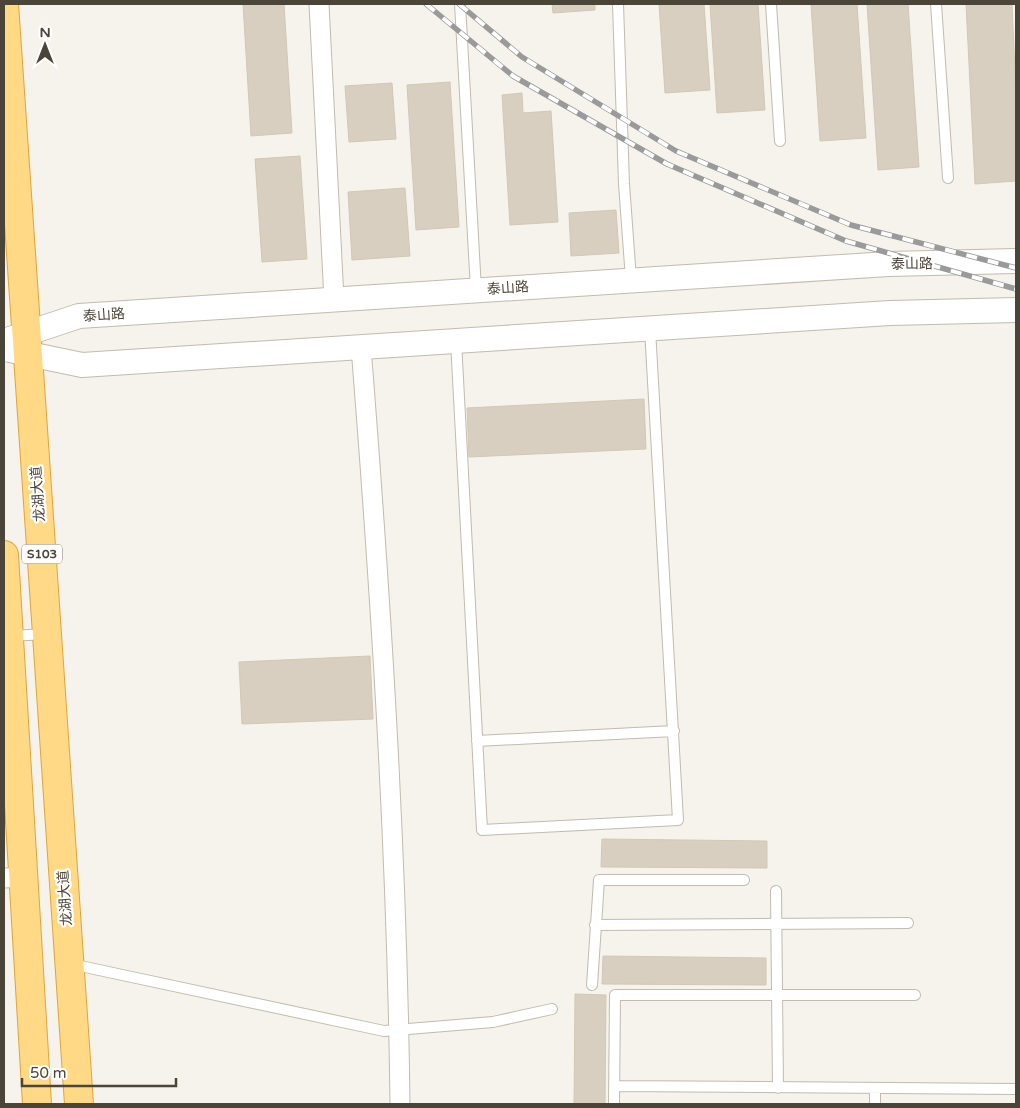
<svg xmlns="http://www.w3.org/2000/svg" width="1020" height="1108" font-family="'Varela Round','Noto Sans SC',sans-serif">
<rect width="100%" height="100%" fill="#f6f3ec"/>
<path fill="#d8cfc1" stroke="#d3c7b4" d="M243 4H284L292 133 251 136Z
M552 4H595V10L553 13Z
M659 4H704L710 90 665 93Z
M710 4H758L765 110 717 113Z
M811 4H857L866 138 820 141Z
M867 4H908L919 167 878 170Z
M966 4H1012L1016 93V181L975 184Z
M450 82 459 227 416 230 407 85Z
M392 83 396 139 349 142 345 86Z
M522 93 523 113 551 111 558 222 510 225 502 95Z
M300 156 307 259 262 262 255 159Z
M405 188 410 256 352 260 348 192Z
M616 210 619 253 571 256 569 213Z
M644 399 646 449 469 457 467 408Z
M370 656 373 719 242 724 239 662Z
M602 839 767 841V868L601 867Z
M603 956 766 958V985L602 984Z
M575 994 606 995 605 1104H574Z"/>
<g fill="none" stroke-linecap="round" stroke-linejoin="round">
<g stroke="#c2bbae" stroke-width="12">
<path id="service" d="M460 4 476 290
M618 4 624 184 631 279
M771 4 780 141
M936 4 948 178
M456 341 482 830 678 820 650 329
M10 636 46 634
M477 741 674 731
M776 891 778 1088
M595 925 908 923
M71 964 384 1031 493 1022 552 1009
M592 985 599 880H744
M615 1086 1016 1089
M875 1089V1104
M614 1104 615 995H915"/>
</g>
<g stroke="#c2bbae" stroke-width="21">
<path id="minor" d="M319 4 334 300
M361 347C381 599 397 852 400 1104
M4 878 24 877"/>
</g>
<g stroke="#c2bbae" stroke-width="26">
<path id="tertiary" d="M4 341 79 316 888 264 1016 261
M10 350 82 365 890 313 1016 310"/>
</g>
<g stroke="#e0a43c" stroke-width="30">
<path id="trunk" d="M4 4 79 1104
M4 555 37 1104"/>
</g>
<use href="#service" stroke="#fff" stroke-width="10"/>
<use href="#minor" stroke="#fff" stroke-width="19"/>
<use href="#tertiary" stroke="#fff" stroke-width="24"/>
<use href="#trunk" stroke="#ffd985" stroke-width="28"/>
<g stroke="#9a9a9a" stroke-width="5.5">
<path id="rail" d="M426 4 513 76 667 164 846 241 1016 289
M459 4 522 57 676 151 851 225 1016 268"/>
</g>
<use href="#rail" stroke="#fff" stroke-width="4" stroke-dasharray="11" stroke-linecap="butt"/>
</g>
<g text-anchor="middle" dominant-baseline="central" stroke-width="4.5" stroke-linejoin="round" paint-order="stroke">
<rect fill="#fff" stroke="#817c74" stroke-width="1" x="22" y="544.5" width="40" height="19" rx="4"/>
<g font-size="12" font-weight="bold" fill="#4b4439">
<text x="42" y="554">S103</text>
</g>
<g font-size="14" fill="#4b4439" stroke="#fff">
<text transform="translate(912 264) rotate(-1)">泰山路</text>
<text transform="translate(508 288) rotate(-4)">泰山路</text>
<text transform="translate(104 315) rotate(-4)">泰山路</text>
<text transform="translate(38 494) rotate(-94)">龙湖大道</text>
<text transform="translate(65 898) rotate(-94)">龙湖大道</text>
</g>
</g>
<rect width="1020" height="1108" fill="none" stroke="#4b4439" stroke-width="10"/>
<g transform="translate(45 45)" stroke="#ffffff" stroke-width="4" paint-order="stroke">
<path d="M0-4L9 19L0 12L-9 19Z" fill="#4b4439"/>
<text y="-8" font-size="14" font-weight="bold" text-anchor="middle" fill="#4b4439">N</text>
</g>
<path d="M22 1078v8h154v-8" fill="none" stroke="#4b4439" stroke-width="2.5"/>
<text x="30" y="1078" font-size="15" fill="#4b4439" stroke="#ffffff" stroke-width="4" paint-order="stroke">50 m</text>
</svg>
